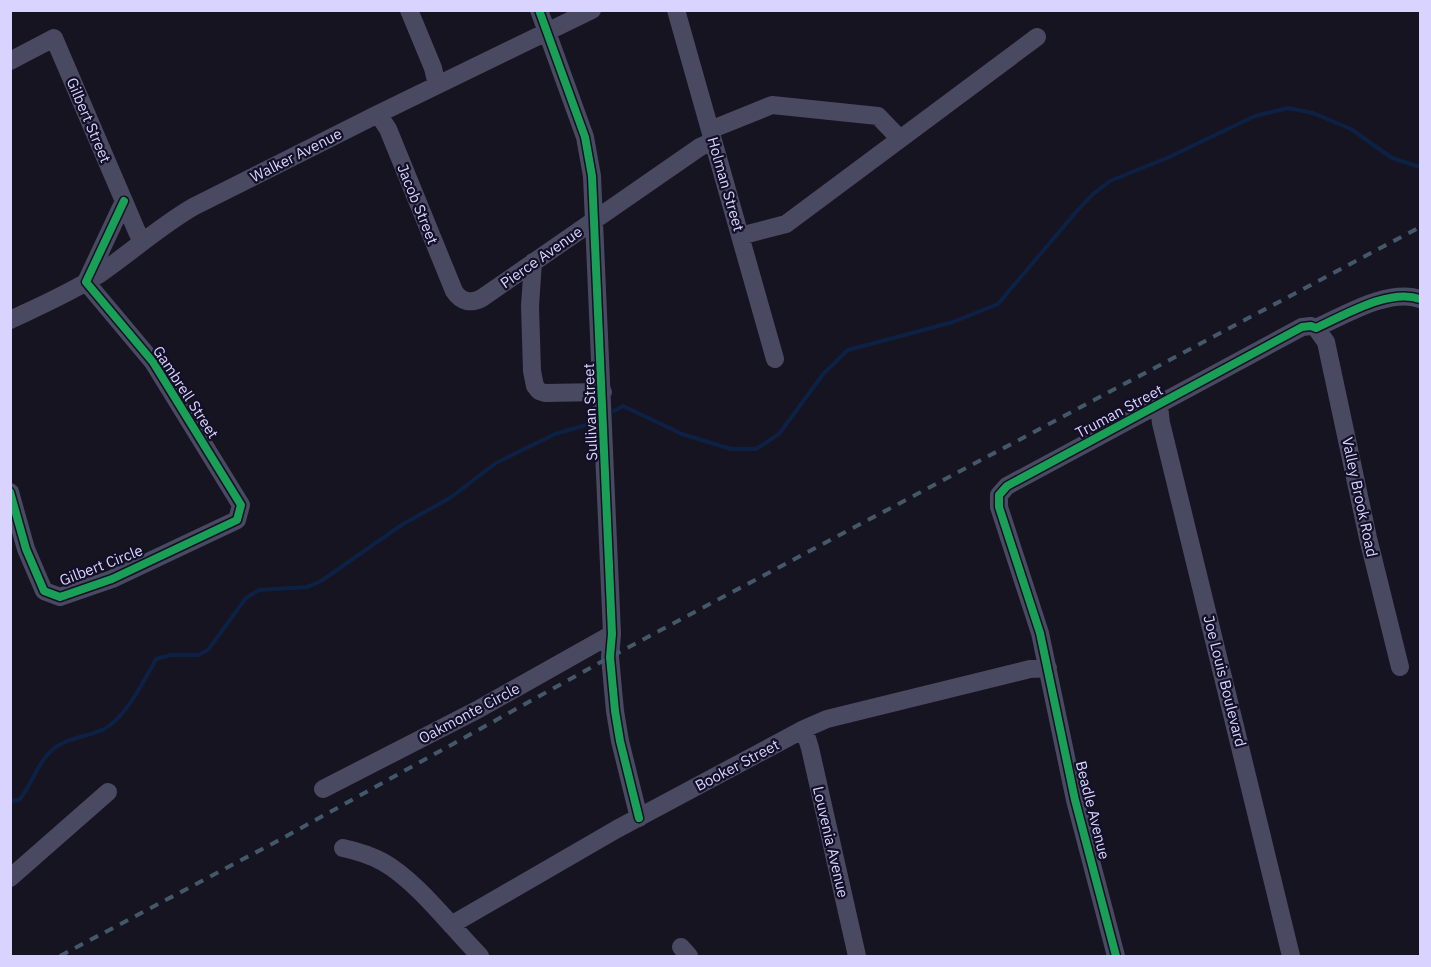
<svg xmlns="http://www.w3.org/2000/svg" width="1431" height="967" font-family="'IBM Plex Sans',sans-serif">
<rect width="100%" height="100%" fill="#161421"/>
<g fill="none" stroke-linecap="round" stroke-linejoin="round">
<path stroke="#0d2144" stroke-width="4" d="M614 411 623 406 682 434 731 449H756L779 434 824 373 848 350 953 322 998 304 1076 212 1093 194 1110 181 1167 158 1255 116 1288 108 1313 113 1351 129 1392 158 1420 167
M10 801 19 800C32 785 37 763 52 750 65 738 88 737 104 729 126 717 144 681 156 659L171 655H198L208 650 246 598 259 590 307 587 321 581 403 524 450 498 496 463 555 434 593 423"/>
<path stroke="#4a4962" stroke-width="18" d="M409 10 433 68 437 85
M539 10 585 137 592 176 612 634 610 657 615 711 620 741 639 818
M676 10 775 359
M10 61 54 38 141 241
M378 114 388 129 454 291C461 302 471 304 482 298L700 147 713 141
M710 130 772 105 878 116 900 139
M740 236 786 224 1037 37
M533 262 530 306 532 371 535 386 539 391 545 393 603 392
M10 320C40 306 70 293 98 275 130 253 159 227 193 207L378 114 592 10
M1316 328 1326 342 1368 538 1400 667
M1159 406 1161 423 1291 956
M10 492 26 549 44 591 60 597 112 579 237 520 241 505 153 362 86 282 124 201
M804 729 810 748 857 956
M323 789 477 710 612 634
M343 848C357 851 370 855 383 862 417 881 452 928 480 956
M10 878 108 792
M451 925 617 829 804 729 827 719 1030 669 1048 668
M681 947 689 956
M1116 956 1075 800 1040 633 999 507V495L1007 486 1302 327 1311 326 1316 328C1345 315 1389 288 1420 299"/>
<path stroke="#43596b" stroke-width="4" stroke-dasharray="9 8" stroke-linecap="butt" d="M60 956 283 838 610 657 1420 227"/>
<g stroke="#130f26" stroke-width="11">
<path id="cycleway" d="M539 10 585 137 592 176 612 634 610 657 615 711 620 741 639 818
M10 492 26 549 44 591 60 597 112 579 237 520 241 505 153 362 86 282 124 201
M1116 956 1075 800 1040 633 999 507V495L1007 486 1302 327 1311 326 1316 328C1345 315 1389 288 1420 299"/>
</g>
<use href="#cycleway" stroke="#1a9f57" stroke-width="8"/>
</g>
<g text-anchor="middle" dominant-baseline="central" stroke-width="4.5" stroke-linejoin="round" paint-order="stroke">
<g font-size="15" fill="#d9d4ff" stroke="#130f26">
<text transform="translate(89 120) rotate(67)">Gilbert Street</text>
<text transform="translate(296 155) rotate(-27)">Walker Avenue</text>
<text transform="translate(726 184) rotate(74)">Holman Street</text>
<text transform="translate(418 204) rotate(68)">Jacob Street</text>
<text transform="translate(541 257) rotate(-35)">Pierce Avenue</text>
<text transform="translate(186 392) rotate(57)">Gambrell Street</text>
<text transform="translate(1119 411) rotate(-28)">Truman Street</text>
<text transform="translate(590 412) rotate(-92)">Sullivan Street</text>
<text transform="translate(1360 497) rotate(78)">Valley Brook Road</text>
<text transform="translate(101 565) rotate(-21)">Gilbert Circle</text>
<text transform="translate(1225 681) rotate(76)">Joe Louis Boulevard</text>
<text transform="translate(469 713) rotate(-28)">Oakmonte Circle</text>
<text transform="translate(737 765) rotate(-28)">Booker Street</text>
<text transform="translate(1093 810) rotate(76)">Beadle Avenue</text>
<text transform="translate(831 842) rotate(77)">Louvenia Avenue</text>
</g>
</g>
<rect width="1431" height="967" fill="none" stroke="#d9d4ff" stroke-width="24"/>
</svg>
